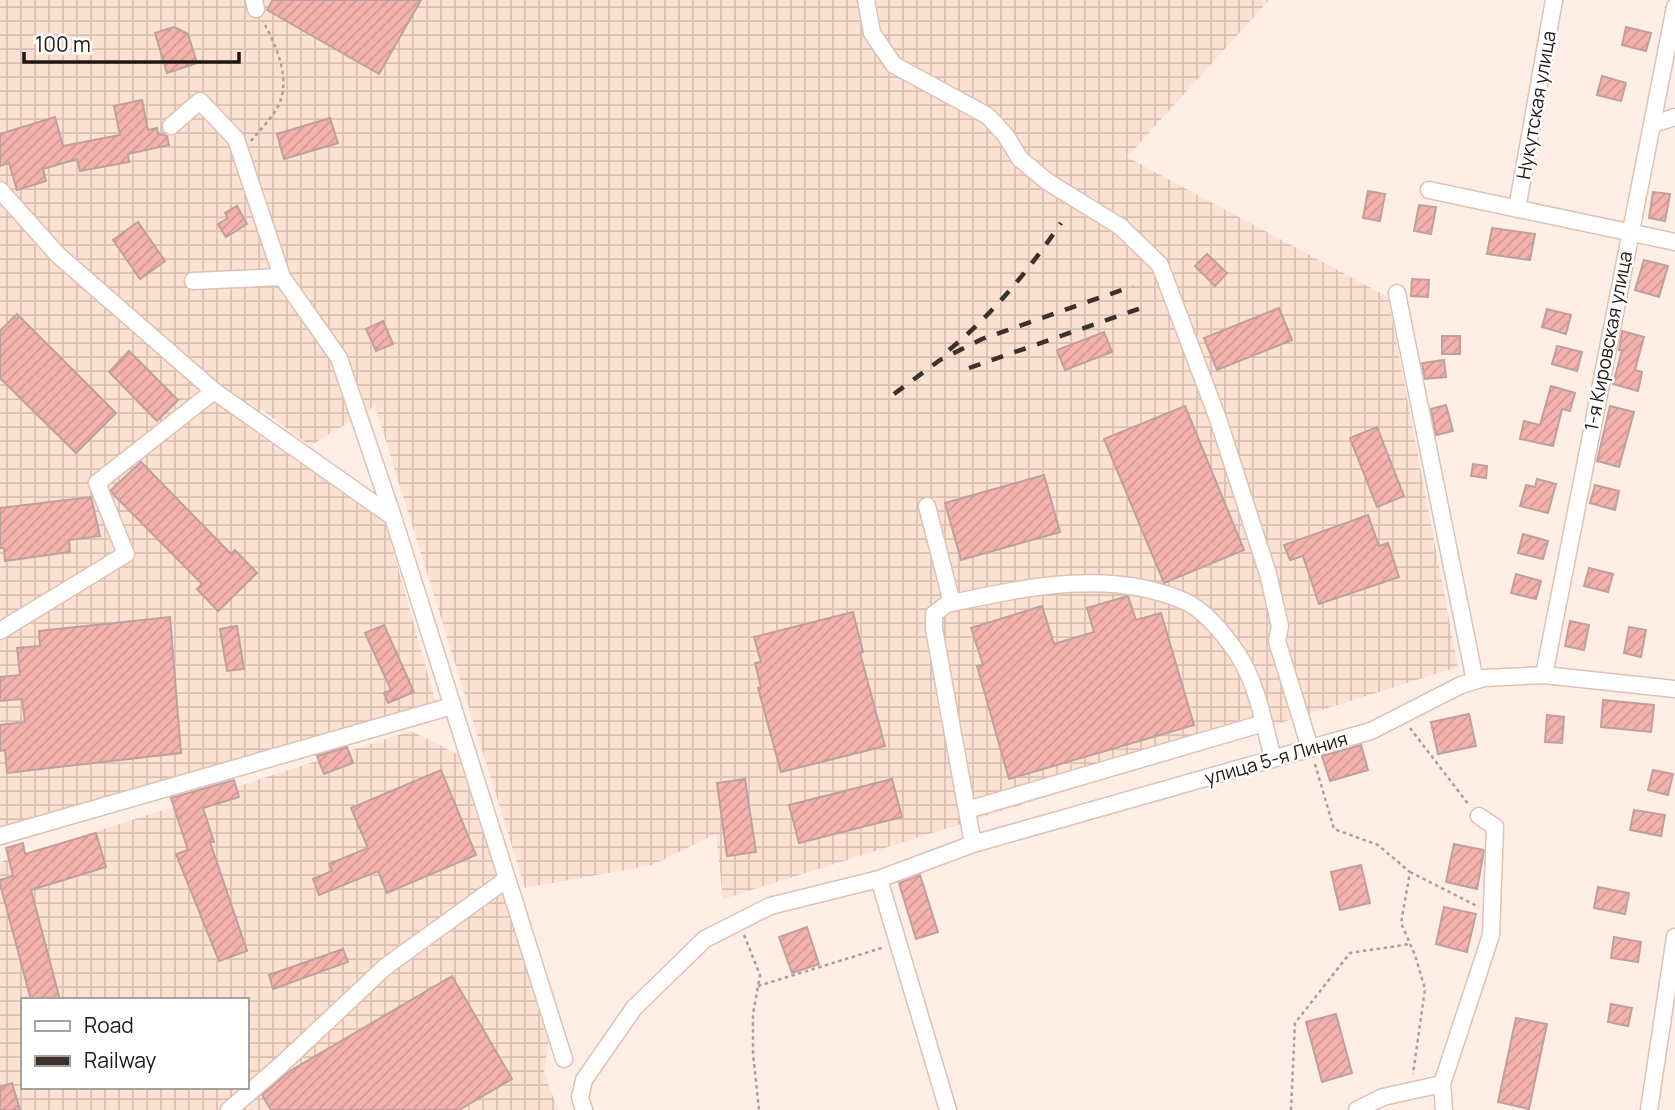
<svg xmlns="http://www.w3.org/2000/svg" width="1675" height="1110" font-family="Manrope,sans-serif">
<defs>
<pattern id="industrial-grid" width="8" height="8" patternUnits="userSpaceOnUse" patternTransform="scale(1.75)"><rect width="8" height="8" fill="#fde1d2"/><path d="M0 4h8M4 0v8" fill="none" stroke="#d9c0b3"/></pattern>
<pattern id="building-hatch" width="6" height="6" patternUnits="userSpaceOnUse" patternTransform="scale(1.75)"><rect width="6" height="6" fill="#f5b2ad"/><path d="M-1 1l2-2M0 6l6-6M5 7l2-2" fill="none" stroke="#d29894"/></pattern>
</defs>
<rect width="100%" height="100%" fill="#ffeee5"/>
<path fill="url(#industrial-grid)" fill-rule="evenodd" d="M0 0H1269L1127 157 1388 297 1458 667 723 899 716 834 652 865 525 888 375 406 310 446 261 409 246 426 383 514 436 703 0 827Z
M411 731 462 756 550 1032 544 1073 558 1110H0V862ZM23 1000H247V1087H23Z"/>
<path fill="url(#building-hatch)" stroke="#bea09d" stroke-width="2" d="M273 0H421L379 74 267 10Z
M174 27 188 34 197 63 167 73 155 33Z
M1626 27 1651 33 1646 51 1622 45Z
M1602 76 1626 83 1621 101 1597 95Z
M142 100 148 130 157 128 158 134 167 136 169 145 128 154 129 162 80 171 77 159 43 169 46 181 17 190 9 163 0 166V134L55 117 63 146 120 135 114 106Z
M330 118 338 143 284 159 277 134Z
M1368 191 1385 194 1380 221 1363 218Z
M1653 192 1670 194 1665 221 1649 218Z
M1419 205 1436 207 1431 234 1414 231Z
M237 206 247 224 226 237 218 224 228 218 225 213Z
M138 222 165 261 140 279 113 240Z
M1492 228 1535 234 1530 260 1487 254Z
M1207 254 1227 273 1215 286 1195 266Z
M1644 260 1668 266 1659 297 1635 290Z
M1412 279 1429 280 1428 297 1411 296Z
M1279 308 1292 340 1217 370 1204 338Z
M1547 309 1571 315 1566 334 1542 327Z
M17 314 116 413 76 453 0 378V331Z
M383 321 393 344 376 351 366 329Z
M1622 331 1644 337 1635 370 1642 372 1638 391 1613 384 1622 350H1619Z
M1104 332 1112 352 1065 370 1057 350Z
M1442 336H1460V354H1442Z
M1557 346 1582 352 1577 371 1552 364Z
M129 351 178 400 157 421 109 372Z
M1444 360 1446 377 1425 379 1422 363Z
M1551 386 1575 393 1570 411 1562 409 1553 446 1520 439 1524 421 1540 425Z
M1446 405 1453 431 1436 435 1431 409Z
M1185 406 1244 550 1164 583 1104 439Z
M1610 406 1634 412 1619 467 1597 461Z
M1377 427 1404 496 1377 507 1350 438Z
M141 462 231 554 235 550 257 573 218 611 197 589 202 584 112 493 111 490Z
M1473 464 1487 466 1486 478 1471 476Z
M1044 475 1060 532 961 560 945 503Z
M1537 479 1556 484 1548 513 1520 506 1526 485 1535 487Z
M1595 485 1619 491 1615 510 1590 503Z
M91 497 100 536 69 540 70 552 5 561 4 548H0V508Z
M1368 515 1379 546 1388 543 1399 577 1319 604 1303 556 1290 560 1284 545Z
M1523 534 1548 541 1543 559 1518 553Z
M1589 568 1613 574 1608 592 1584 586Z
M1516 574 1541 581 1536 599 1511 593Z
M1128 596 1136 620 1161 613 1194 725 1009 779 977 666 983 665 971 628 1042 606 1054 644 1094 632 1087 608Z
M853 612 863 652 860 653 885 746 781 772 758 688 761 687 755 663 761 662 754 637Z
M170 617 181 753 7 773 5 750 0 751V725L25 722 22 699 0 701V677L20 675 17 648 40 646 39 631Z
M1570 621 1589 625 1584 650 1565 646Z
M384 625 414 692 388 703 384 693 391 690 365 633Z
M237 626 244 669 227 671 220 629Z
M1629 627 1646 630 1641 657 1624 653Z
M1603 700 1654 705 1651 732 1601 727Z
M1469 714 1476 746 1438 754 1431 722Z
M1547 715 1564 717 1562 743 1545 742Z
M1361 745 1368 770 1330 781 1322 756Z
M347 747 353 763 324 774 317 756Z
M441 770 476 855 387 893 378 871 319 895 313 879 332 871 329 864 368 848 351 808Z
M1653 770 1673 774 1668 795 1648 790Z
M745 779 756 852 727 856 717 783Z
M892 779 902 817 799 843 789 805Z
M234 780 239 797 203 808 214 842H210L247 951 219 961 176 854 188 850 171 798Z
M1634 810 1665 815 1661 836 1630 830Z
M96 833 106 867 31 890 60 1000H31L0 884V880L13 876 6 848 23 843 25 854Z
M1454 844 1484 850 1477 889 1446 882Z
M1361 865 1370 903 1340 910 1331 872Z
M920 875 938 932 916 939 899 883Z
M1598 887 1629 893 1625 914 1594 908Z
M1444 907 1476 914 1467 952 1436 944Z
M807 927 819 964 792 973 779 937Z
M1614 937 1641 942 1638 962 1611 958Z
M343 949 348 962 273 989 269 975Z
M452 976 512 1079 459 1110H271L262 1095 290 1071Z
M1611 1004 1632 1008 1628 1026 1608 1022Z
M1336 1014 1352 1073 1322 1082 1306 1022Z
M1516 1018 1547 1024 1529 1109 1498 1102Z
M12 1083 20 1110H0V1087Z"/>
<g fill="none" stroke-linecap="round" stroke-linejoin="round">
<g stroke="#dcc2b3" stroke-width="19">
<path id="minor" d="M254 0 256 9
M866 0 872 33 894 65 988 116 1006 136 1020 159 1048 182 1121 227 1160 265 1218 419 1268 574 1280 626 1277 641 1310 748
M1653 124 1675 117
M171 126 200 101 236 139 282 277
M0 190 58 255 214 391 393 517 564 1059
M1429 190 1675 242
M1517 209 1554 0
M193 281 282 277 339 358 393 517
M1397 293 1475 681
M927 506 952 603
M0 631 126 554 97 483 214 391
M1544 675 1675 7
M967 810 1264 723
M0 836 452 706
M973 844 934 629V614L947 604C1023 588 1109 568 1184 601 1205 610 1224 634 1237 653 1257 683 1264 724 1273 759
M879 879 948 1110
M1442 1084 1491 935 1495 827 1479 816
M229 1110 281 1065 385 967 507 879
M584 1110 580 1097 584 1080 634 1008 705 939 770 906 879 879 973 844 1371 731 1461 685 1484 678 1544 675 1675 689
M1357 1110 1383 1097 1442 1084 1444 1110
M1649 1110 1675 937"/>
</g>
<path stroke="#ac9d96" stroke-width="2.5" stroke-dasharray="3.5 3.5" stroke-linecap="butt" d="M251 141C259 131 269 121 276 110 293 82 277 47 263 21
M1410 728 1469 805
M1315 764 1334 829 1378 845 1410 872 1401 923 1415 955 1425 989 1413 1074
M1410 872 1479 907
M744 935 760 975 753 1014V1054L759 1110
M758 986 885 947
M1291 1110 1295 1023 1350 953 1410 944"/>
<use href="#minor" stroke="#fff" stroke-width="16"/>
<path stroke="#3c312c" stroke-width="4.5" stroke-dasharray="12 12" stroke-linecap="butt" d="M949 350C993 314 1029 270 1061 223
M969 368 1147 306
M894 394 940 360 982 339 1133 286"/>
</g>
<g text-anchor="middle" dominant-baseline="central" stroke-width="5" stroke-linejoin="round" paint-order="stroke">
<g font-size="19" fill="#211712" stroke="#fff">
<text transform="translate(1536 105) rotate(-80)">Нукутская улица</text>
<text transform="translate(1608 341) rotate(-79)">1-я Кировская улица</text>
<text transform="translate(1276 758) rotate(-16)">улица 5-я Линия</text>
</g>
</g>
<rect x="21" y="998" width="228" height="91" fill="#ffffff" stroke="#a6a2a0" stroke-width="2"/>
<rect x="35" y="1021" width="35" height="10" fill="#ffffff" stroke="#a6a2a0" stroke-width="2"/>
<text x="84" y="1033" font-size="21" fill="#211712">Road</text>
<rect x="35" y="1056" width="35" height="10" fill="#3c312c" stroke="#a6a2a0" stroke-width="2"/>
<text x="84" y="1068" font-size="21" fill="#211712">Railway</text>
<path d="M24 52v10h215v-10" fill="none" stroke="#211712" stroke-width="3.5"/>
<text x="35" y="52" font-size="21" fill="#211712" stroke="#ffffff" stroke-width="5" paint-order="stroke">100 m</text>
</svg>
